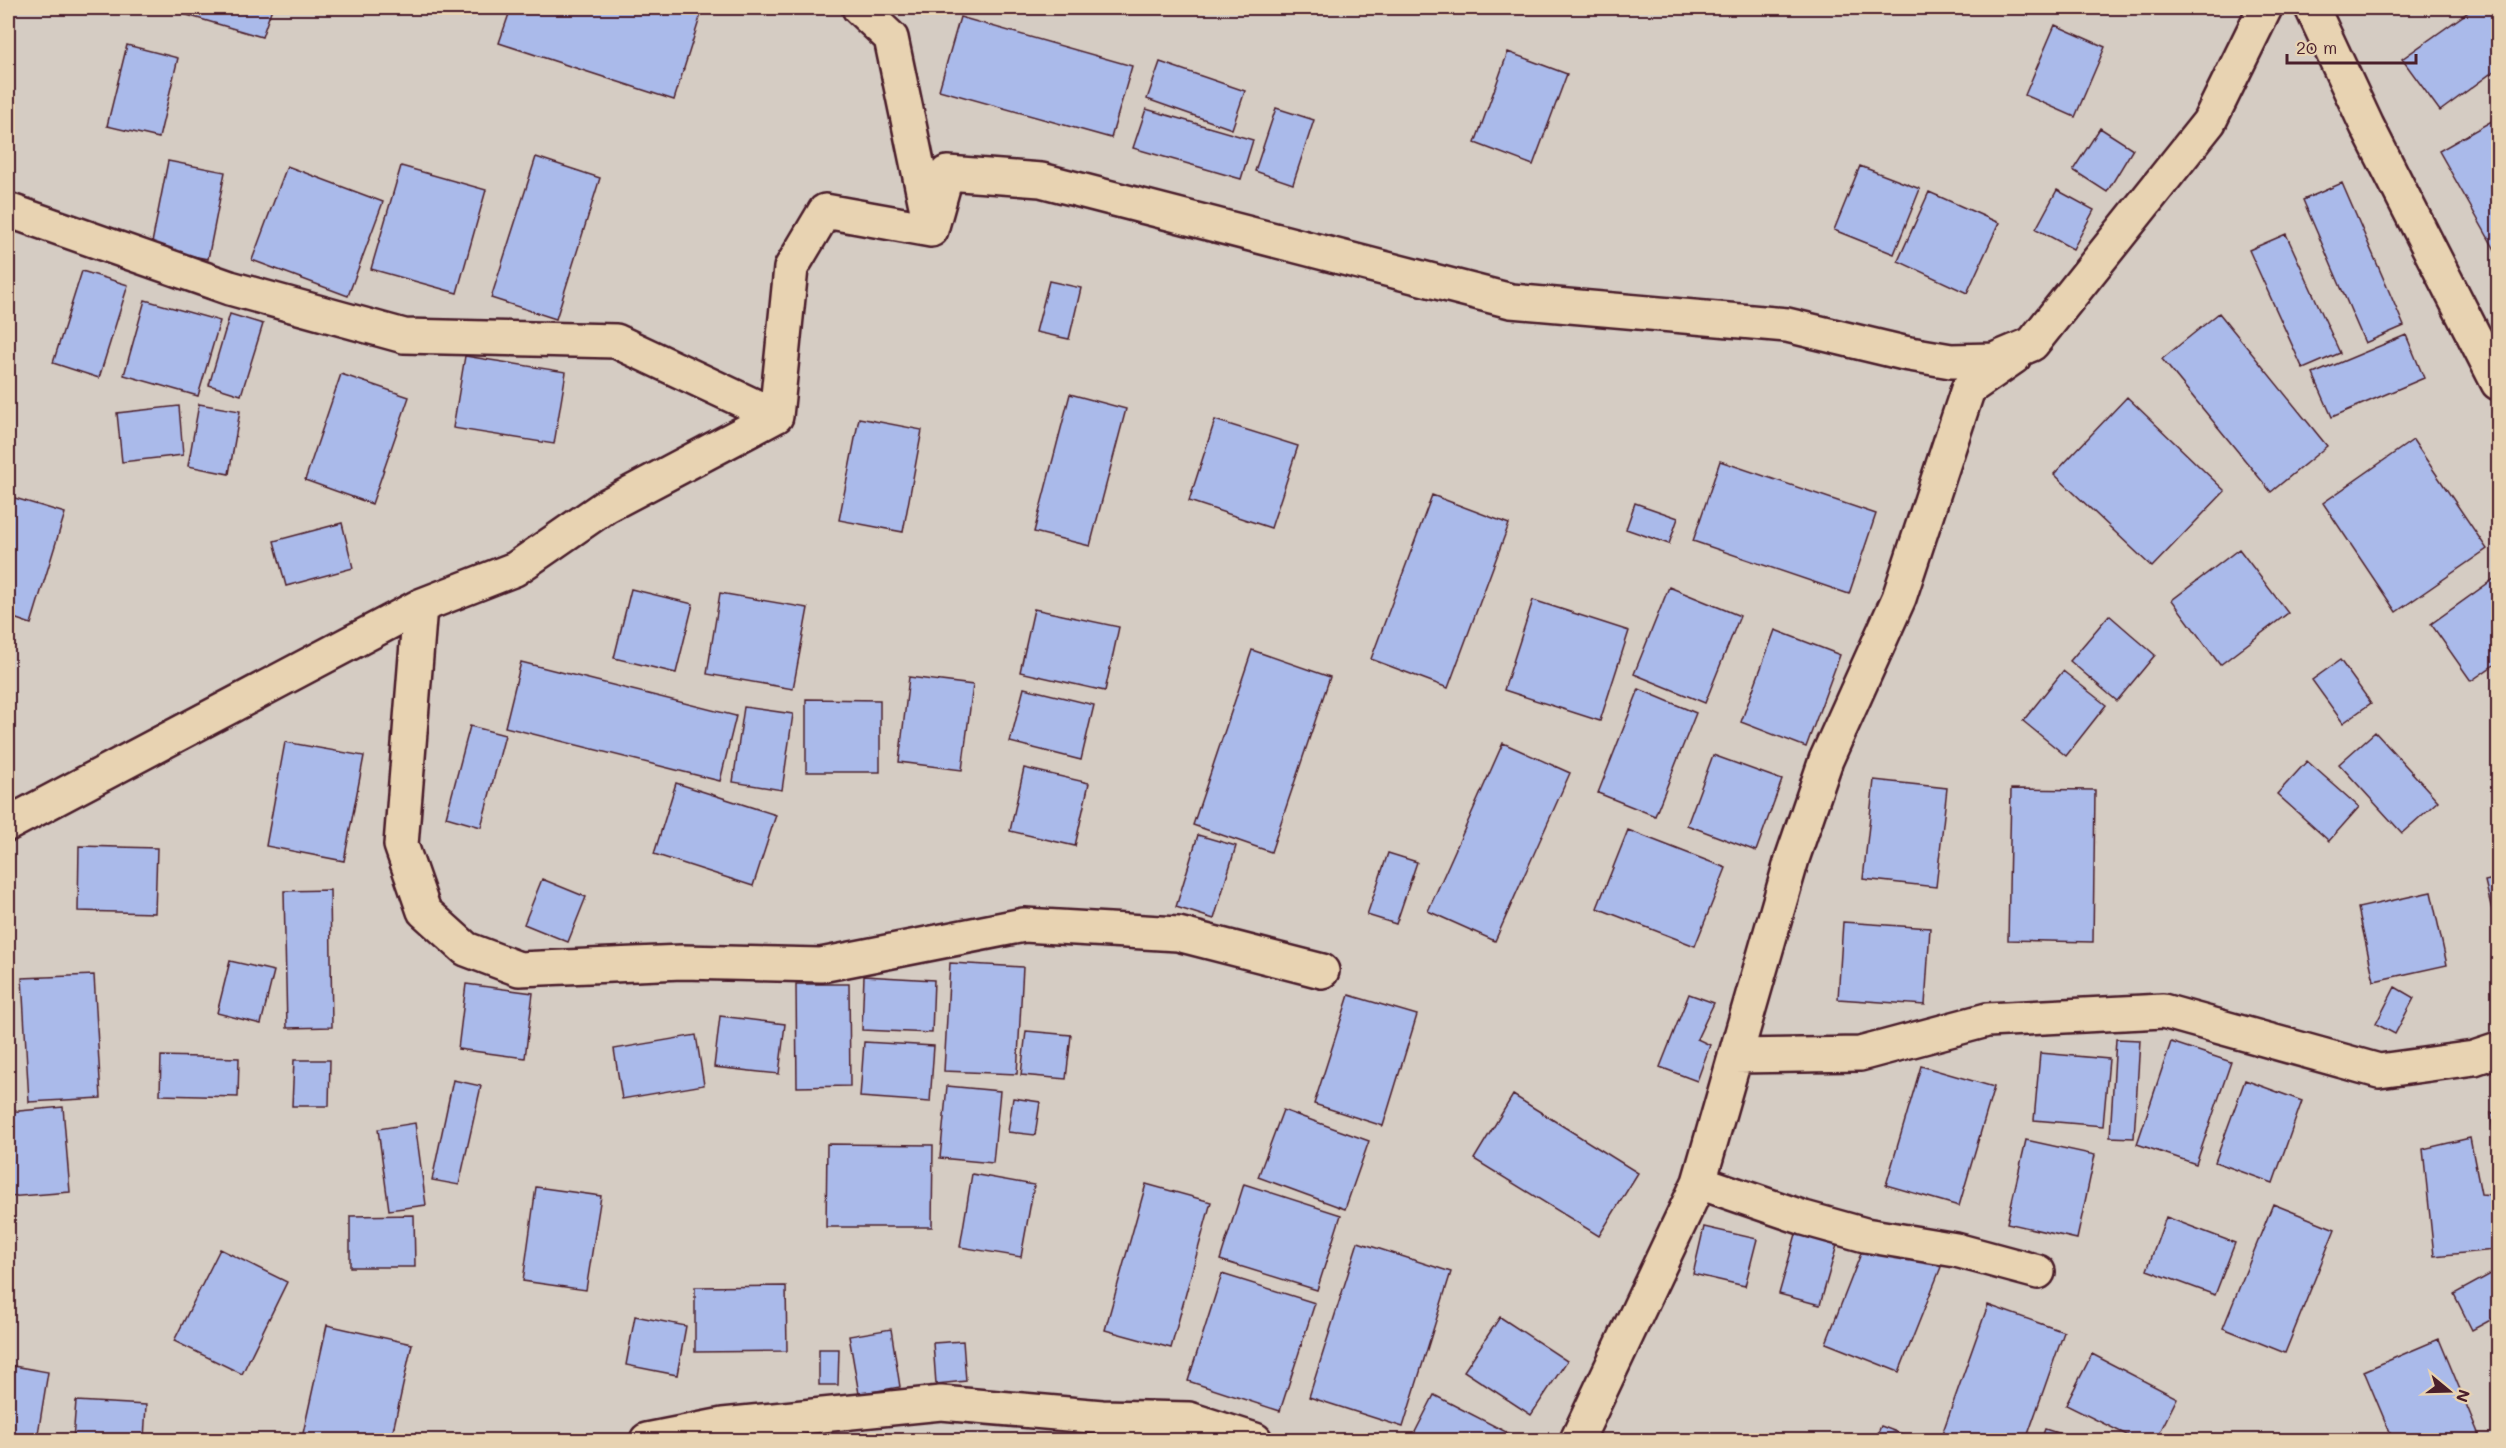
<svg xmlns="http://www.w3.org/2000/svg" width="2506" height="1448" font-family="Mali,sans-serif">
<rect width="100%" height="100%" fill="#d5ccc3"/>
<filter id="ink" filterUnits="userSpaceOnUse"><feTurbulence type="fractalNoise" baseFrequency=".0167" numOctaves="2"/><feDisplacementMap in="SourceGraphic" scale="12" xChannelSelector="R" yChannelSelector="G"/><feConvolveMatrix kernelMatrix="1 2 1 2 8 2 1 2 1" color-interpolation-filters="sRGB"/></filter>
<g filter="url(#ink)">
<path fill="#aabaea" stroke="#4a1f2b" stroke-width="1.5" d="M163 8H272L262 37Z
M511 8H703L674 100 499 43Z
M2474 8H2498V68L2440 111 2402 59Z
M960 17 1132 66 1111 138 939 90Z
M2055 25 2105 47 2075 117 2025 95Z
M127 45 178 58 159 138 107 126Z
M1508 52 1567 74 1533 165 1475 143Z
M1160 62 1245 91 1232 129 1147 99Z
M1276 108 1314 120 1293 184 1255 171Z
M1146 109 1253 140 1241 179 1133 148Z
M2497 118 2498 120V255L2439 151Z
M2100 128 2133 149 2107 192 2073 170Z
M536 157 600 178 556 319 491 298Z
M168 161 225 172 208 259 151 248Z
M287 166 383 202 348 296 252 260Z
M401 166 486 190 457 293 371 269Z
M1860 166 1920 189 1894 254 1834 230Z
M2342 183 2404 326 2365 343 2303 200Z
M2057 190 2094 210 2073 249 2036 229Z
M1929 192 1999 223 1967 293 1898 261Z
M2286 234 2340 353 2303 369 2249 250Z
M82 271 128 285 99 378 53 363Z
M1049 281 1081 288 1069 339 1036 332Z
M145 300 220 321 198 396 124 375Z
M2219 313 2327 446 2271 492 2162 359Z
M230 314 263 324 241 395 209 385Z
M2406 335 2424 378 2332 417 2313 374Z
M465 356 566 372 554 444 453 428Z
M341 374 409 397 372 504 305 480Z
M1070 394 1126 409 1090 546 1034 532Z
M2127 397 2225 491 2152 567 2054 474Z
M199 404 240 411 229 474 188 466Z
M179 406 183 455 122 462 117 413Z
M859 418 922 430 903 532 839 520Z
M1215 420 1298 446 1271 528 1189 501Z
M2413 440 2487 549 2396 612 2323 503Z
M1720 461 1876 514 1849 594 1693 541Z
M1432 495 1509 524 1448 688 1371 659Z
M8 496 65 513 31 624 8 616Z
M1635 503 1678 518 1669 544 1626 529Z
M342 523 353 568 286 586 274 541Z
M2239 549 2288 613 2220 665 2172 600Z
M2498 576V662L2471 681 2431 624Z
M1669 587 1740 616 1705 703 1634 674Z
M631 589 693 604 676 673 614 658Z
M720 593 808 608 793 689 707 674Z
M1533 600 1629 631 1600 721 1504 690Z
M1034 609 1119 627 1105 691 1020 672Z
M2109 615 2155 655 2117 701 2070 661Z
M1775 630 1840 655 1806 747 1741 722Z
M1252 650 1330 677 1271 852 1193 825Z
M2340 660 2371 703 2343 723 2312 680Z
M521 662 736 716 720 781 505 727Z
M2063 671 2106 705 2066 756 2023 721Z
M909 677 973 685 962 770 899 762Z
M1024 688 1094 705 1081 760 1010 742Z
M1639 689 1696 713 1655 816 1598 793Z
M806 699 880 700V772H806Z
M744 707 793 714 782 790 733 782Z
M470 726 505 735 481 827 446 817Z
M2375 732 2438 801 2402 833 2339 764Z
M285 742 364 756 344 861 266 846Z
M1503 743 1570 773 1495 941 1428 911Z
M1713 755 1782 780 1756 851 1687 825Z
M2307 761 2359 807 2329 841 2277 794Z
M1024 768 1089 783 1075 846 1010 831Z
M1874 780 1947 788 1936 887 1863 879Z
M676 783 776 815 753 886 654 854Z
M2011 789 2095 790 2093 942 2008 940Z
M1628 830 1726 868 1695 946 1597 908Z
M1198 835 1236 846 1214 919 1176 907Z
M79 846 157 848 155 913 78 911Z
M1388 853 1417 862 1396 924 1367 915Z
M2498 878V935L2485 881Z
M542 879 586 897 568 942 524 924Z
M330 890 332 1027 287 1028 284 891Z
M2431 892 2447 965 2374 981 2358 908Z
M1843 922 1930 928 1925 1005 1838 999Z
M230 961 274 971 261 1024 217 1013Z
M950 963 1023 967 1017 1074 944 1071Z
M94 975 101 1098 29 1102 22 978Z
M864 976 934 980 932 1033 862 1030Z
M466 984 533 993 525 1058 458 1049Z
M796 984H849L850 1086 797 1087Z
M2395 987 2414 998 2395 1034 2376 1024Z
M1689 994 1714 1003 1697 1039 1710 1045 1697 1081 1660 1067Z
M1349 995 1417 1015 1383 1126 1314 1104Z
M720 1016 785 1024 779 1074 714 1067Z
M1026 1031 1071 1035 1066 1079 1021 1075Z
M696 1035 704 1085 622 1099 614 1049Z
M2116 1039 2140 1040 2134 1138 2110 1137Z
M864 1042 934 1046 930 1102 860 1097Z
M2171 1042 2231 1062 2196 1164 2137 1144Z
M2040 1053 2109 1059 2103 1126 2034 1120Z
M161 1056 239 1058 238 1097 160 1095Z
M294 1060H330L329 1106H292Z
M1921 1066 1994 1087 1959 1206 1886 1185Z
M453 1080 481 1086 459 1185 432 1180Z
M2245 1080 2302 1101 2273 1183 2215 1162Z
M947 1086 1000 1091 993 1163 940 1158Z
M1513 1095 1638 1173 1599 1236 1474 1159Z
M1013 1098 1040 1102 1035 1135 1008 1132Z
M63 1107 70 1192 8 1197V1112Z
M1283 1110 1369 1141 1345 1209 1258 1177Z
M2498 1112V1171L2491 1113Z
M415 1123 426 1205 389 1210 378 1129Z
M2470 1138 2481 1194 2493 1195 2494 1250 2434 1256 2423 1149Z
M2026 1140 2095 1155 2077 1239 2007 1223Z
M827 1144 933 1145 932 1227H826Z
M972 1174 1034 1185 1021 1257 960 1247Z
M1146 1184 1211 1202 1171 1348 1105 1330Z
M1244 1184 1341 1215 1317 1290 1220 1260Z
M536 1187 601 1196 586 1290 523 1281Z
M2273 1204 2335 1229 2285 1353 2223 1328Z
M414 1215 415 1267H350V1216Z
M2166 1217 2235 1243 2215 1295 2147 1270Z
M1704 1227 1757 1239 1745 1286 1693 1274Z
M1798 1227 1839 1238 1820 1305 1779 1294Z
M1867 1238 1941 1267 1899 1372 1826 1343Z
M1358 1242 1451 1272 1403 1427 1309 1397Z
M220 1249 287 1282 242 1374 174 1341Z
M2498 1270V1316L2472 1330 2454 1294Z
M1222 1274 1315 1303 1280 1411 1188 1381Z
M786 1286 787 1351 695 1352V1287Z
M1988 1305 2064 1332 2026 1440H1940Z
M635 1316 686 1326 677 1375 626 1365Z
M1500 1317 1567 1361 1531 1415 1464 1371Z
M327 1325 412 1344 391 1440H313L302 1438Z
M891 1329 900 1387 859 1394 849 1336Z
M2439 1339 2481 1440H2393L2364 1371Z
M963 1341 966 1381 936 1384 933 1343Z
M819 1349H839L838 1385H819Z
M2092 1354 2177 1398 2156 1440H2137L2066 1405Z
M8 1365 48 1372 37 1440H8Z
M1434 1395 1514 1436 1512 1440H1411Z
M76 1401 146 1405 144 1440H73Z
M1881 1426 1915 1439V1440H1875Z
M2045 1429 2079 1440H2041Z
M1154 1433 1174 1440H1151Z"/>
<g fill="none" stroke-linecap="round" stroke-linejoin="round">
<g stroke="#4a1f2b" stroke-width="38">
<path id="street" d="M859 8 891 38 930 225
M2312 8 2367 126 2498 383
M8 210 230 288 404 336 616 341 776 416
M420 606 401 845 424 911 466 949 519 969 682 962 821 965 1024 925 1178 934 1322 971
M8 824 420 606 515 569 606 506 776 416 791 268 825 211 931 230 947 173 1041 180 1511 301 1787 325 1904 353 1951 361 1994 360 2032 344 2209 122 2265 8
M1735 1056 1860 1054 1987 1020 2163 1011 2379 1071 2474 1058 2498 1050
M1699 1182 1804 1218 1865 1235 1956 1250 2038 1272
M647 1440 723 1425 941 1403 1102 1417 1189 1419 1255 1440
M1577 1440 1699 1182 1792 859 1826 760 1899 598 1968 389 2014 357"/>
</g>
<use href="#street" stroke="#e8d3b2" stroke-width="33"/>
</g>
</g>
<rect width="2506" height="1448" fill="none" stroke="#e8d3b2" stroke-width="30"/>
<rect x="15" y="15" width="2476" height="1418" fill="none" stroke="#4a1f2b" stroke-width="2" filter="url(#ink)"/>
<g transform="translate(2449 1391) rotate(109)" stroke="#e8d3b2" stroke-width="4.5" paint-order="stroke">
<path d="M0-4.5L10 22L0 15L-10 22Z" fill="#4a1f2b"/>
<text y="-9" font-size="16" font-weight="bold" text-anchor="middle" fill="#4a1f2b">N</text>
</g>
<path d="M2287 54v9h129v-9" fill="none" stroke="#4a1f2b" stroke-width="3"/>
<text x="2296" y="54" font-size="18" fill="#4a1f2b" stroke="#e8d3b2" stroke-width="4.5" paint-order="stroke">20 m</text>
</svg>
